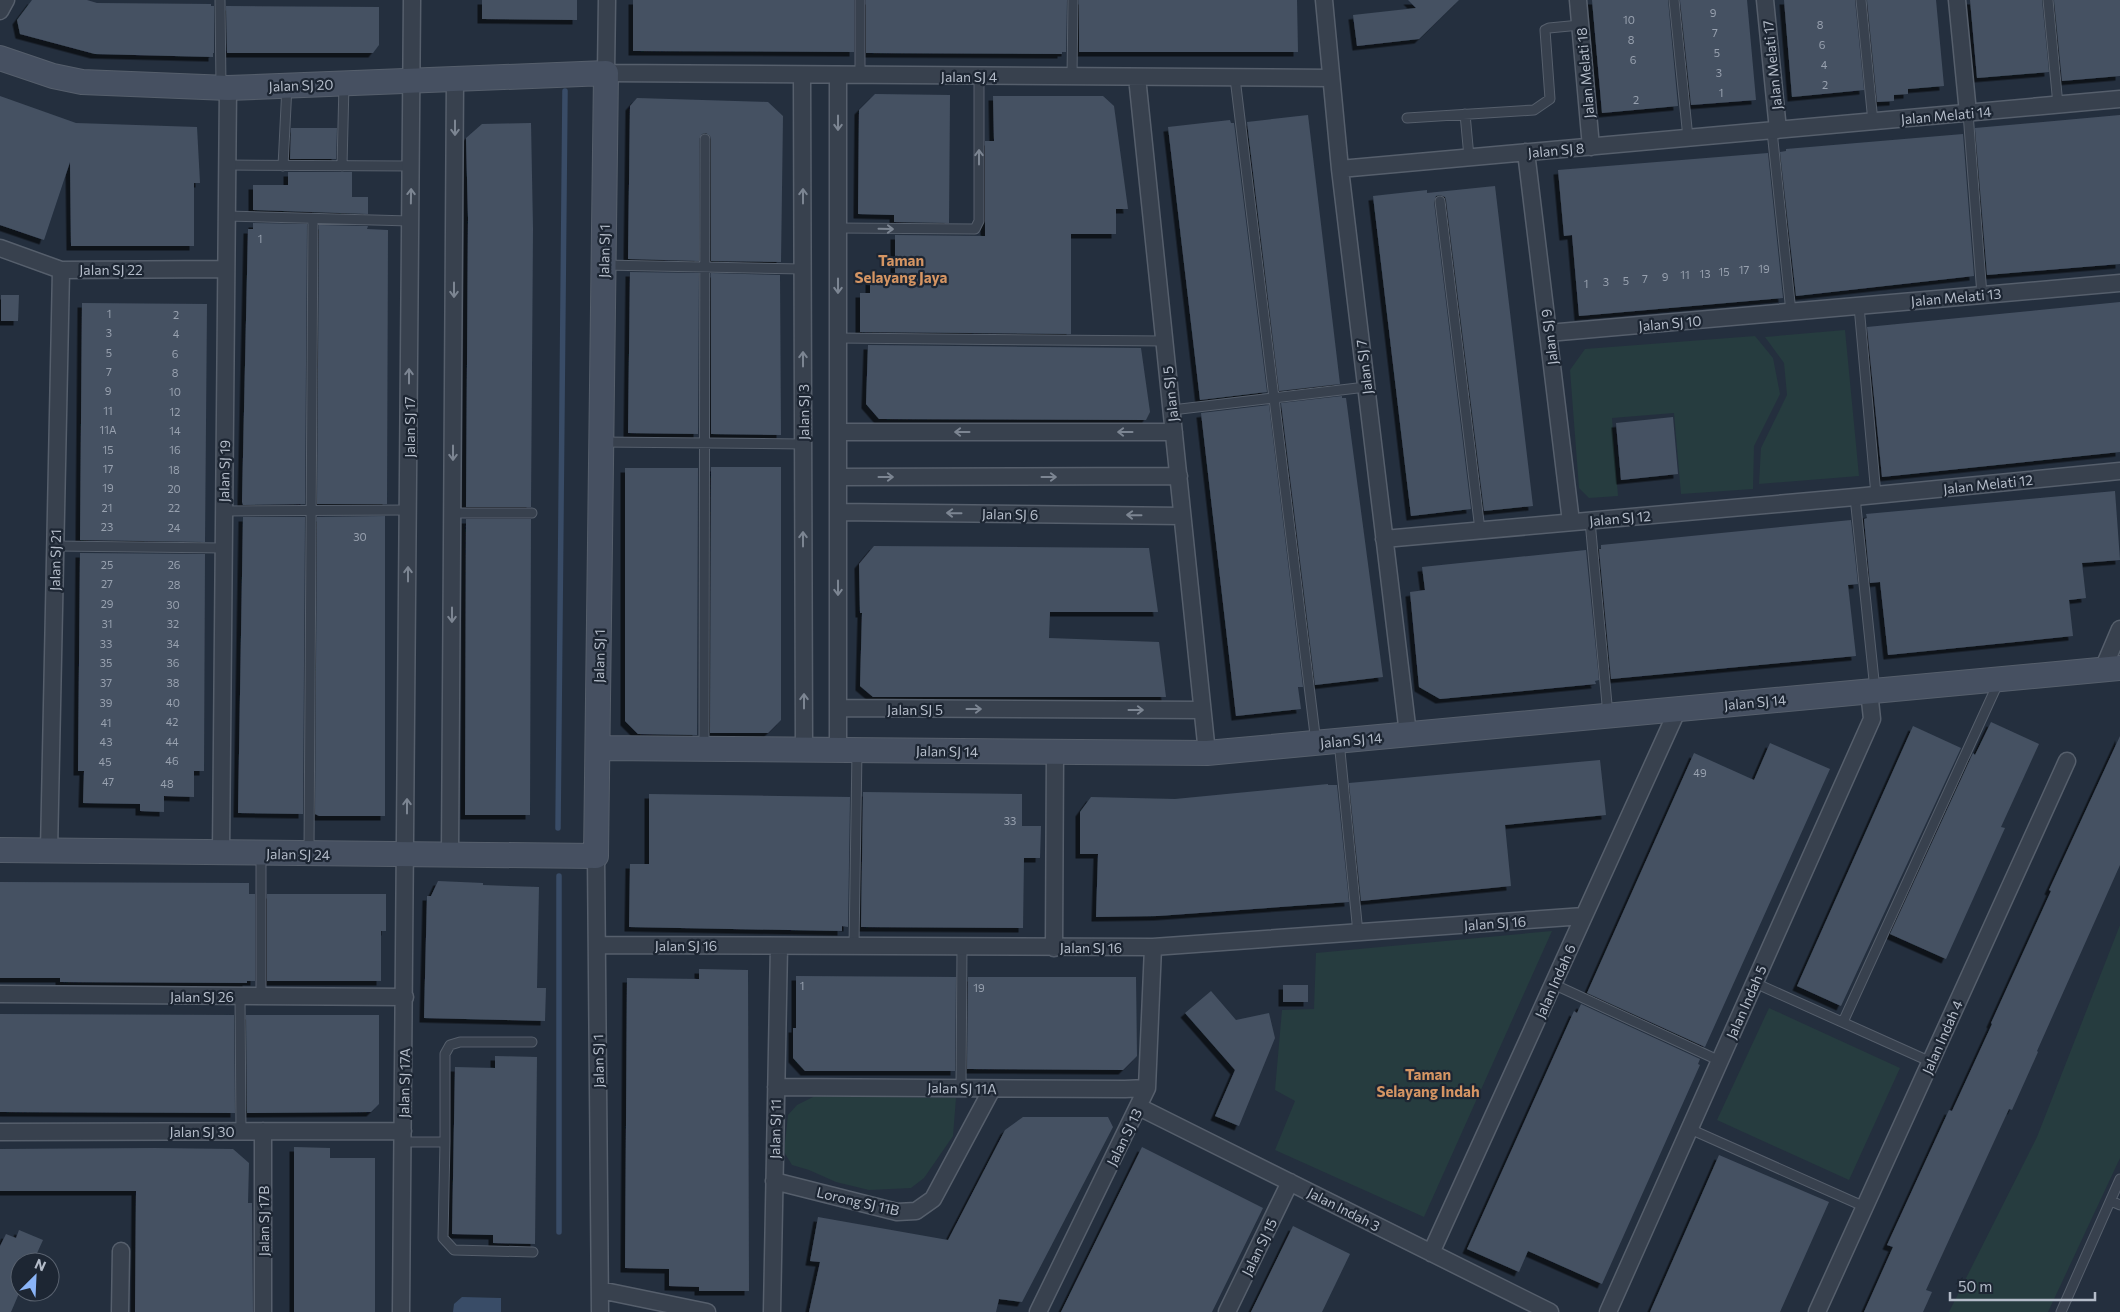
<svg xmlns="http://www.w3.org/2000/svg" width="2120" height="1312" font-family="Commissioner,sans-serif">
<defs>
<filter id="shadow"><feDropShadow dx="-4.5" dy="4.5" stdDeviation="0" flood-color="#0009"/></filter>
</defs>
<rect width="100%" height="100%" fill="#242f3e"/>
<path fill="#263c3f" d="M1845 330 1859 476 1759 484 1761 448 1787 395 1784 363 1765 337Z
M1755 336 1773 358 1780 394 1754 446 1753 489 1681 494 1674 413 1612 418 1618 496 1589 498 1579 488 1570 370 1585 349Z
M2120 925V1158L2048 1312H1949L2037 1137Z
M1552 931 1424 1217 1275 1150 1295 1101 1275 1090 1282 1010 1314 1009 1316 953Z
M1769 1008 1900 1068 1849 1180 1717 1120Z
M815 1096 956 1098 953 1136 924 1178 911 1188 869 1190 836 1182 809 1170 792 1165 784 1152 788 1115 797 1105Z"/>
<path fill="#394c67" d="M462 1297 501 1298V1312H453L454 1304Z"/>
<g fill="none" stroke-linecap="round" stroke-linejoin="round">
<path stroke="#394c67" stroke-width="5.5" d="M558 828 565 91
M559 876V1232"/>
</g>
<path fill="#455162" filter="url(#shadow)" d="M32 0H87L97 3 211 4V6H214V53H213V57L95 54 20 34 17 20Z
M482 0H577V20L482 19Z
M633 0H854V52L633 51Z
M866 0H1067L1066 52H1062V54L866 53Z
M1079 0H1297L1298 52H1079Z
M1408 0H1459L1419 39 1357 46 1353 15 1416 8Z
M1592 0H1668L1678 106 1602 113Z
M1680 0H1747L1756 100 1691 105Z
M1784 0H1855L1864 90 1792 97Z
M1867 0H1936L1944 86 1908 89V94L1894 95V101L1877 102Z
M1970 0H2042L2049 72 1977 78Z
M2054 0H2120V76L2062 81Z
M226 6 379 7V45L373 53H227Z
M875 94 950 95 949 223 894 222V215L858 214 859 110Z
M0 96 76 123 197 127 200 183H194V246H71L70 162 44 240 0 225Z
M993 96H1103L1114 106 1128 209H1116V234H1071V334L860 332V293H870V275H895V235L985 236V141H994Z
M637 98 768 102 783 116 781 262 711 261V139L710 136 706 133 702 134 699 139V261L628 259 630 106Z
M1308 115 1340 384 1279 391 1247 122Z
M2120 115V264L1987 275 1975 128Z
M1230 120 1231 123H1234L1267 392 1200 400 1168 127Z
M531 123 533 229 531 507H466L468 218 466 138 482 124Z
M291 128H337L336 159H290Z
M1963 134 1974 276 1796 296 1780 152 1786 151V149Z
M1768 153 1783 298 1579 316 1572 235 1564 236 1558 170Z
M288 172H352V197H368V214L253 210V185H288Z
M1495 186 1533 506 1484 511 1446 200 1445 197 1440 195 1436 196 1434 202 1471 509 1411 516 1373 196 1427 190V193Z
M253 223 307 224 305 504 243 505 242 502 248 229H253Z
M319 225 368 226 367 229 388 230 387 504H317Z
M630 272 699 273 698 434 628 433Z
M711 273 780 275 781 435 711 434Z
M1 295H19L18 321H1Z
M2120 302V452L1882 477 1867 327Z
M82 303 207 304 205 542 80 540Z
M868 345 1141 348 1150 412 1146 420 879 419 866 404Z
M1342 396V398H1346L1383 677 1315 685 1281 403Z
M1269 405 1303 687H1298L1301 709 1236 716 1201 413Z
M1673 417 1678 474 1621 480 1616 423Z
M711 467H781V720L768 733H710Z
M625 468H698L697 735 638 734 625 721Z
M2115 491 2120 560 2082 563 2086 598 2069 600 2073 636 1888 655 1880 582 1870 583 1864 519 1867 518 1866 514Z
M385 516V816H319L315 814 317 517Z
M243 517H305L303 814 238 813Z
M466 519H531L530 815H465Z
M1851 520 1858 584 1848 585 1856 656 1611 679 1599 549H1601V545Z
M874 546 1149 548 1158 612H1050L1049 638 1159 642 1166 697H873L860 686 862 613H860L859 564Z
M1586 550 1599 680 1595 681 1596 684 1440 699 1419 687 1410 592 1425 590 1422 567Z
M80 553 205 554 204 771H194V797L164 796V812L140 811V804L83 803 84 771H78Z
M1991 722 2039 744 2001 827 2005 828 1946 959 1890 934 1973 753 1975 755Z
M1913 726 1961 748 1841 1006 1797 986Z
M2120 736V865L2037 1051 2038 1052 2012 1110 2009 1109 1926 1290 1932 1292 1923 1312H1864L1893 1247 1887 1245 1949 1110 1952 1111 1992 1024 1991 1023 2051 891 2049 890Z
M1770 743 1830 769 1705 1047 1587 993 1694 753 1754 780Z
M1600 760 1606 815 1505 825 1511 886 1361 901 1349 783Z
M1328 784V785H1337L1349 902 1158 916 1096 917 1098 854H1080V812L1091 797 1175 799Z
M863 792 1022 794V826H1041L1040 858H1024L1023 928 861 927Z
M649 794 850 797 848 927 842 926V931L629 927 630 864H649Z
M438 881 483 883V885L539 887 537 988H546L545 1021 424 1018 427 896H431Z
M0 882 249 883V894H255V981H247V983L60 982V978H0Z
M267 894H386V931H381V981H267Z
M699 969 748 970 749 1291H699V1287L669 1286V1269L625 1268 627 978 699 979Z
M796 976 956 977 955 1071H805L793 1058V1028H796Z
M968 977H1136L1137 1056 1123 1070 967 1069Z
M1283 985H1308V1002H1283Z
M1211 991 1236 1020 1269 1013 1275 1038 1239 1126 1215 1116 1235 1070 1185 1013Z
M1581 1004 1700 1059 1698 1064 1700 1065 1602 1284 1528 1251 1519 1272 1467 1249 1574 1011 1577 1013Z
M0 1014 234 1015 235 1113 0 1112Z
M246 1015H379V1104L371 1112 247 1113Z
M495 1056 537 1057 535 1244 493 1243V1235L452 1234 455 1067 495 1068Z
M1023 1117H1108L1113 1127 1022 1302 999 1299 996 1312H809L820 1262 810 1261 818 1217 948 1240 1005 1130Z
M294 1147 330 1148V1158H375V1312H294Z
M1142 1147 1263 1208 1212 1312H1061Z
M155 1148 233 1149 249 1163 248 1203H252L253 1312H135L136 1191H0V1149Z
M1719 1155 1829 1202 1780 1312H1650Z
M1293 1226 1350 1254 1322 1312H1251Z
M19 1230 43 1240 33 1262H20V1291L11 1312H0V1246L6 1234 16 1238Z"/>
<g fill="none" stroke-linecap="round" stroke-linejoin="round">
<g stroke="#565f6c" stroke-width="11">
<path id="lane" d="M220 0 221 87
M860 0V75
M1674 0 1688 138
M1861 0 1873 122
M2048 0 2058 105
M1072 77 1073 0
M1235 78 1316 743
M1968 113 1982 295
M1465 114 1469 157
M1407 118 1534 110 1550 99 1545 30 1549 28 1580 25
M1772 131 1791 312
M227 165 411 166
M283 166 287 86
M342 166 344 84
M1440 201 1480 530
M226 216 410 221
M838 228 975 229 979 221V76
M604 265 803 269
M1859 306 1876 495
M837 338 1165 341
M1172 410 1366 387
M602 442 803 444
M1855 497 1875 690
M224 511 408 510
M453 513H532
M1590 521 1608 715
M56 546 223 548
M1339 741 1358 933
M704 749 705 139
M309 851 313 219
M854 946 857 751
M1755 983 1931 1062
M1553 984 1720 1061
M240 996 241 1131
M261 996V853
M1843 1022 1999 681
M961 1088 962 947
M1690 1129 1865 1207
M403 1142H445V1054L450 1045 460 1042H532
M445 1142 443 1238 454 1250 533 1252
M2111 1201 2120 1205
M2061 1312 2120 1179"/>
</g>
<g stroke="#565f6c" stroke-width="19">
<path id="street" d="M607 0 606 73 1331 78
M1324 0 1340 169 1408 734
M1578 0 1591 147
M1765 0 1778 130
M1957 0 1968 113
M0 11 6 0
M802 75 804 750
M838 75V750
M1137 77 1207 753
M1526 152 1571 522
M1340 169 2120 99
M0 248 61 270 226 269
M1548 333 2120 283
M838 432H1174
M838 477 1179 476
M838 512 1182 516
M1384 539 1855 497 2120 471
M2103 669 2120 629
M838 708 1202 710
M49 851 61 270
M221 853 228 88
M450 855 455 79
M596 856 600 1312
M597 945 1153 947 1584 916
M1054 948 1055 752
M0 994 405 997
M776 1087 1125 1089 1147 1088
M1139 1107 1550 1312
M263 1131V1312
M0 1132 403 1131
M774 1181 897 1212 916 1211 933 1199 992 1089
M1431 1253 1678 709
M600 1290 707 1312
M120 1312 121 1251
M401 1312 412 0
M772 1312 779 946
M1038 1312 1147 1088 1153 947
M1227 1312 1290 1182
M1608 1312 1872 719 1869 691
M1817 1312 2067 761"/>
</g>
<g stroke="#565f6c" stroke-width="26">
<path id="secondary" d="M0 58 53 76 82 82 228 88 606 73 596 856 0 850
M598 748 1207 753 2120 668"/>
</g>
<use href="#lane" stroke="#38414e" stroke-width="9"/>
<use href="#street" stroke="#38414e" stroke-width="16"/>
<use href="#secondary" stroke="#465061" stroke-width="24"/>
</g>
<defs><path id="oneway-shaft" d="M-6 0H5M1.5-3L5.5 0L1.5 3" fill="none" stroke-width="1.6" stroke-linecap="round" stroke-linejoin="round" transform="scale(1.25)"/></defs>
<g stroke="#7c8592">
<use href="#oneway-shaft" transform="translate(838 123) rotate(90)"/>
<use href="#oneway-shaft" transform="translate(455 128) rotate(90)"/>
<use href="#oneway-shaft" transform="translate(979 157) rotate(-90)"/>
<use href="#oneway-shaft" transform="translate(411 196) rotate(-89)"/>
<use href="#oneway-shaft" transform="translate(803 196) rotate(-90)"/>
<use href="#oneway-shaft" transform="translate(886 229) rotate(1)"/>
<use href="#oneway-shaft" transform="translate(838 286) rotate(90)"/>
<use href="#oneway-shaft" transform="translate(454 290) rotate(90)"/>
<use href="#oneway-shaft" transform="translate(803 359) rotate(-90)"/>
<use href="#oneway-shaft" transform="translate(409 376) rotate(-90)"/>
<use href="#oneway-shaft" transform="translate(962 432) rotate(180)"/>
<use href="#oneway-shaft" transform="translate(1125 432) rotate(180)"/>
<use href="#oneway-shaft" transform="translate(453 453) rotate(90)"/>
<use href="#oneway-shaft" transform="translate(886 477)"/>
<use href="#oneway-shaft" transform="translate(1049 477)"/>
<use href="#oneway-shaft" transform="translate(954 513) rotate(-179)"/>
<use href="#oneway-shaft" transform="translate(1134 515) rotate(-179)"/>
<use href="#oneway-shaft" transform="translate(803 539) rotate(-90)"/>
<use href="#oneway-shaft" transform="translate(408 574) rotate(-90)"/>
<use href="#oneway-shaft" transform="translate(838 588) rotate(90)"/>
<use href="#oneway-shaft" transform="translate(452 615) rotate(90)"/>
<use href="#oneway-shaft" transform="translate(804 701) rotate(-90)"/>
<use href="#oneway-shaft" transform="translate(974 709)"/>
<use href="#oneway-shaft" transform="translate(1136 710)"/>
<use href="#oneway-shaft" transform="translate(407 806) rotate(-90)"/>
</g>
<g text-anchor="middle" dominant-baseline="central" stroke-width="4.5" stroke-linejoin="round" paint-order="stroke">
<g font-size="11" fill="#98a1af">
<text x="1713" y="12">9</text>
<text x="1629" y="19">10</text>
<text x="1820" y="24">8</text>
<text x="1715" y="32">7</text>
<text x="1631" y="39">8</text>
<text x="1822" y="44">6</text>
<text x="1717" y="52">5</text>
<text x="1633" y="59">6</text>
<text x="1824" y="64">4</text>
<text x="1719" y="72">3</text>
<text x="1825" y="84">2</text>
<text x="1721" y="92">1</text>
<text x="1636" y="99">2</text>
<text x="260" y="238">1</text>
<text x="1764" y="268">19</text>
<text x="1744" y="269">17</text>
<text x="1724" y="271">15</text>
<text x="1705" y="273">13</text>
<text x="1685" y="274">11</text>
<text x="1665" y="276">9</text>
<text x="1645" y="278">7</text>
<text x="1626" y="280">5</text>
<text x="1606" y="281">3</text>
<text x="1586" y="283">1</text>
<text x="109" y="313">1</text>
<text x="176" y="314">2</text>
<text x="109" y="332">3</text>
<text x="176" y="333">4</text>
<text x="109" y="352">5</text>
<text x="175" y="353">6</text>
<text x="109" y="371">7</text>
<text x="175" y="372">8</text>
<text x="108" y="390">9</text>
<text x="175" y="391">10</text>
<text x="108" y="410">11</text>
<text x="175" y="411">12</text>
<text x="108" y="429">11A</text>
<text x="175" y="430">14</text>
<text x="108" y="449">15</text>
<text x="175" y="449">16</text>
<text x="108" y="468">17</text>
<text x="174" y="469">18</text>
<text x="108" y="487">19</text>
<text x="174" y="488">20</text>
<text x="107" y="507">21</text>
<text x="174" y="507">22</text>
<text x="107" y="526">23</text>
<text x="174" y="527">24</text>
<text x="360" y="536">30</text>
<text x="107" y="564">25</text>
<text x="174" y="564">26</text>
<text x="107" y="583">27</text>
<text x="174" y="584">28</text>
<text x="107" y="603">29</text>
<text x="173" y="604">30</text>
<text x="107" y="623">31</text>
<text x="173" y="623">32</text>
<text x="106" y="643">33</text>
<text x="173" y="643">34</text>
<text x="106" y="662">35</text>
<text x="173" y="662">36</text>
<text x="106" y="682">37</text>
<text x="173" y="682">38</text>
<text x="106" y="702">39</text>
<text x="173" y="702">40</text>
<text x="172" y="721">42</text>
<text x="106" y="722">41</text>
<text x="106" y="741">43</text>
<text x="172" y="741">44</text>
<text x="172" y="760">46</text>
<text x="105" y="761">45</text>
<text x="1700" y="772">49</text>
<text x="108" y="781">47</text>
<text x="167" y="783">48</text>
<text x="1010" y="820">33</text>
<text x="802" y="985">1</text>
<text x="979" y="987">19</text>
</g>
<g font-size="14" fill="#b4bcc9" stroke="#1d2633">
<text transform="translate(1772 65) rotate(-96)">Jalan Melati 17</text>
<text transform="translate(1585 73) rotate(-95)">Jalan Melati 18</text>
<text x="969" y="76">Jalan SJ 4</text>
<text transform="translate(301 85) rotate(-2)">Jalan SJ 20</text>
<text transform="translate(1946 115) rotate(-5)">Jalan Melati 14</text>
<text transform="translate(1556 150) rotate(-5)">Jalan SJ 8</text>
<text transform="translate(604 251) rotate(-89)">Jalan SJ 1</text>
<text x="111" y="269">Jalan SJ 22</text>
<text transform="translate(1956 297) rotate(-5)">Jalan Melati 13</text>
<text transform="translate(1670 323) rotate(-5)">Jalan SJ 10</text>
<text transform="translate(1549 337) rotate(-97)">Jalan SJ 9</text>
<text transform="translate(1364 367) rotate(-97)">Jalan SJ 7</text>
<text transform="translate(1170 394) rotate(-96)">Jalan SJ 5</text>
<text transform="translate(803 412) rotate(-90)">Jalan SJ 3</text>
<text transform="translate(409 427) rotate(-90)">Jalan SJ 17</text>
<text transform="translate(224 471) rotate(-89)">Jalan SJ 19</text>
<text transform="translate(1988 484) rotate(-6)">Jalan Melati 12</text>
<text transform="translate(1010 514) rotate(1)">Jalan SJ 6</text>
<text transform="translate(1620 518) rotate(-5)">Jalan SJ 12</text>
<text transform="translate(55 560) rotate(-89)">Jalan SJ 21</text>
<text transform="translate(599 656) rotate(-89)">Jalan SJ 1</text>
<text transform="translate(1755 702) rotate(-5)">Jalan SJ 14</text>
<text x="915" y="709">Jalan SJ 5</text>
<text transform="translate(1351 740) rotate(-5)">Jalan SJ 14</text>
<text transform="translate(947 751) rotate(1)">Jalan SJ 14</text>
<text transform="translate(298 854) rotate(1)">Jalan SJ 24</text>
<text transform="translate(1495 923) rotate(-4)">Jalan SJ 16</text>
<text x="686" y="945">Jalan SJ 16</text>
<text x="1091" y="947">Jalan SJ 16</text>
<text transform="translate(1555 981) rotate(-66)">Jalan Indah 6</text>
<text x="202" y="996">Jalan SJ 26</text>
<text transform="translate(1746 1002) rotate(-66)">Jalan Indah 5</text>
<text transform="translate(1942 1037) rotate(-66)">Jalan Indah 4</text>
<text transform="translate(598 1061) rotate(-91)">Jalan SJ 1</text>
<text transform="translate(404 1083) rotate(-89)">Jalan SJ 17A</text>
<text transform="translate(962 1088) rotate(1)">Jalan SJ 11A</text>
<text transform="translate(775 1129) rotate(-89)">Jalan SJ 11</text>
<text x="202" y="1131">Jalan SJ 30</text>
<text transform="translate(1124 1137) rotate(-64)">Jalan SJ 13</text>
<text transform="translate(858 1201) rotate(13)">Lorong SJ 11B</text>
<text transform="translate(1344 1209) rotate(27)">Jalan Indah 3</text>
<text transform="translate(263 1221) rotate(-90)">Jalan SJ 17B</text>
<text transform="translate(1259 1247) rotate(-64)">Jalan SJ 15</text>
</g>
<g font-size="15" font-weight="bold" fill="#d59563" stroke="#1d2633">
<text x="901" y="260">Taman<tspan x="901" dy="17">Selayang Jaya</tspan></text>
<text x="1428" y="1074">Taman<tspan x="1428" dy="17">Selayang Indah</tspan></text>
</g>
</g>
<g transform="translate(35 1277) rotate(24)"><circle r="24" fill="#1d2633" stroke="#59626f"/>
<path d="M0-4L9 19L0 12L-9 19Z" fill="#8ab4f8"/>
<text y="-8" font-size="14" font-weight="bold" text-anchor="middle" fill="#b4bcc9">N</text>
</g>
<path d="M1950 1292v8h145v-8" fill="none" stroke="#b4bcc9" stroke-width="2.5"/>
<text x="1958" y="1292" font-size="15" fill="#b4bcc9" stroke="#1d2633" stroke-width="4" paint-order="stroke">50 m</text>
</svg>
